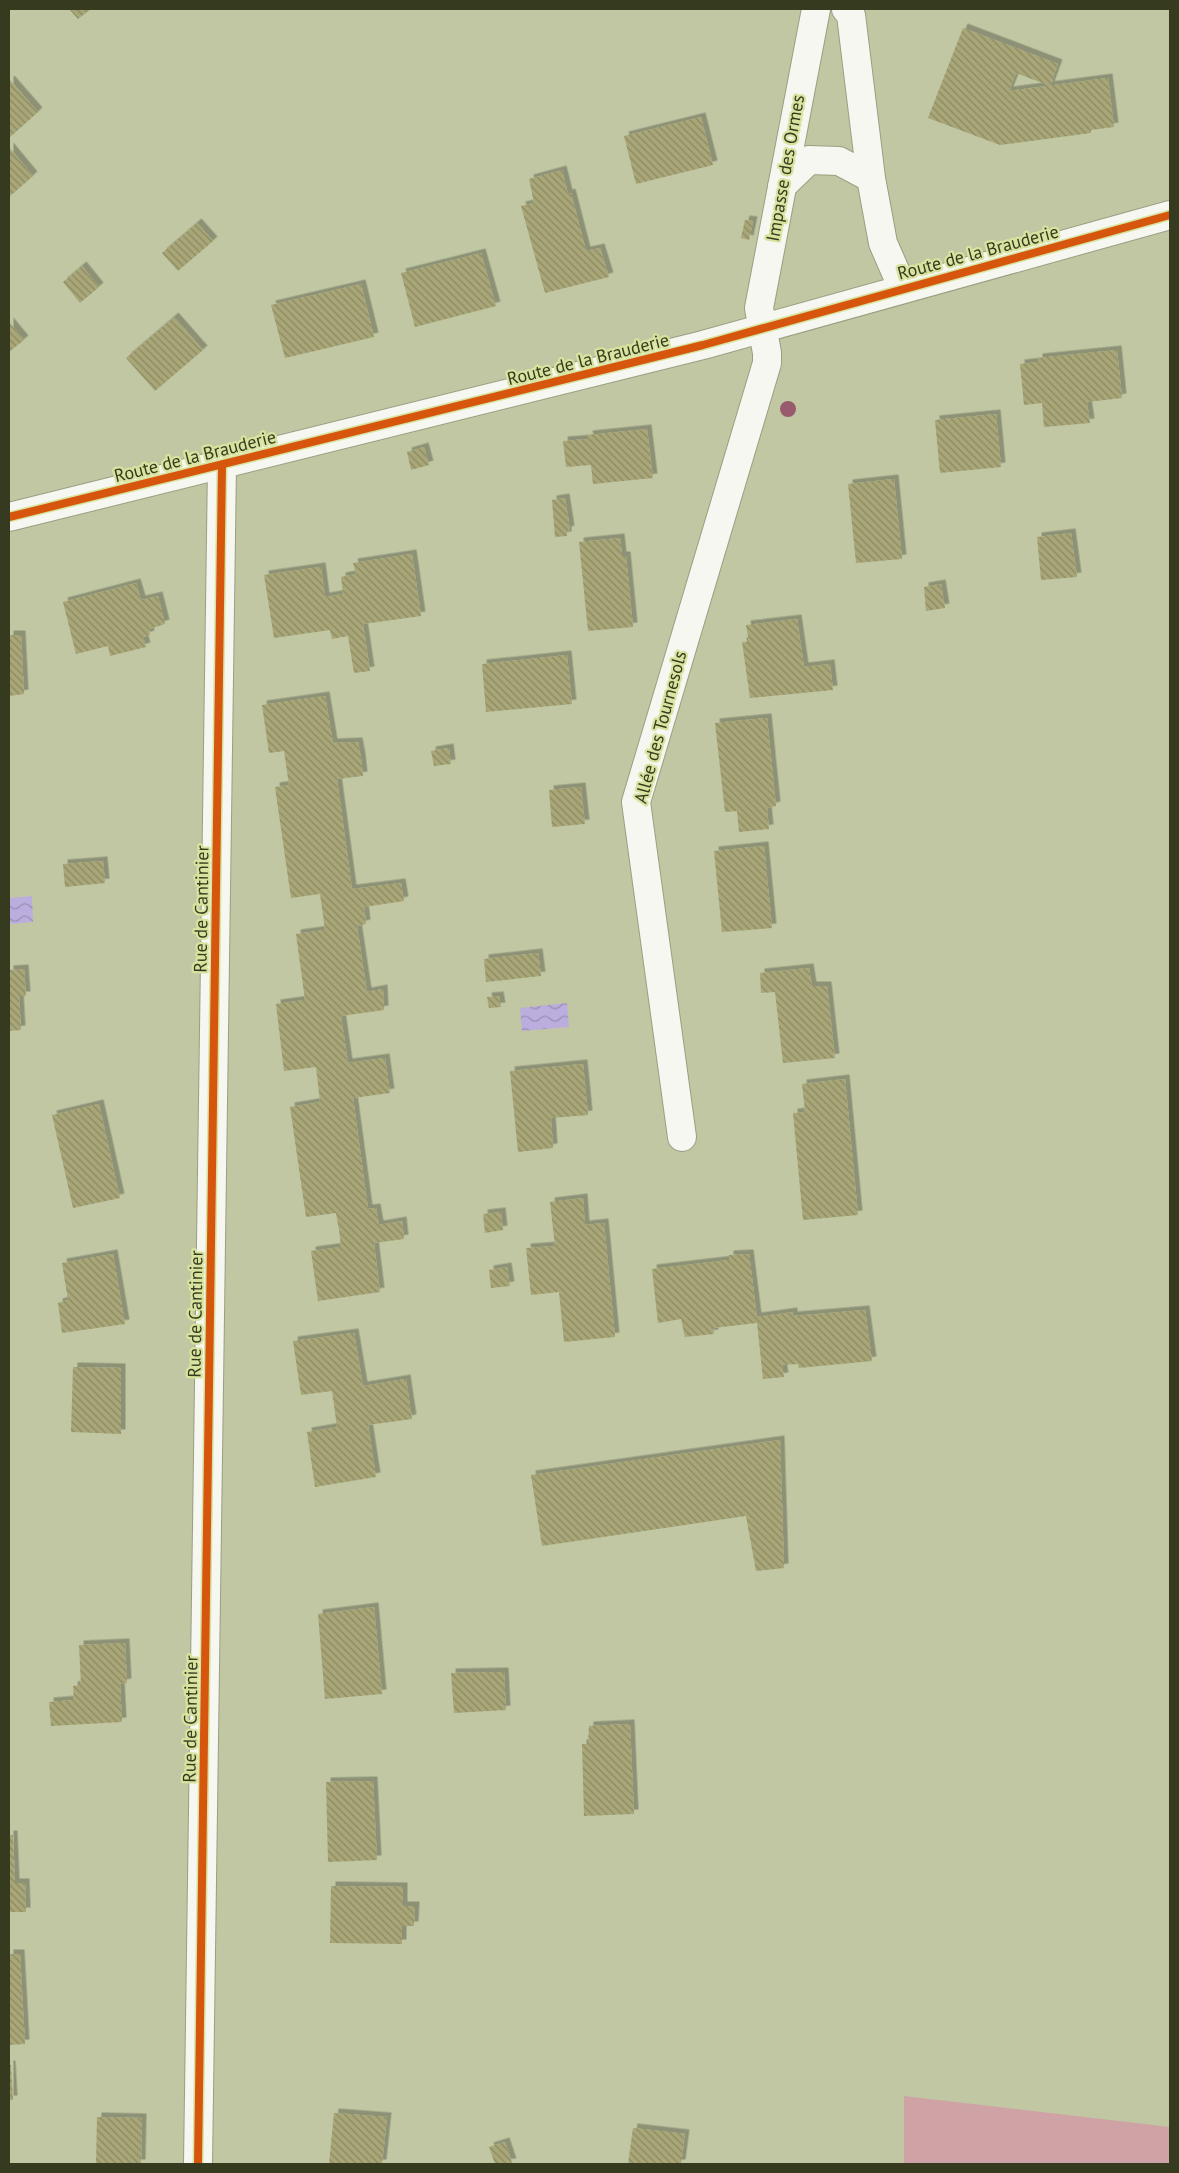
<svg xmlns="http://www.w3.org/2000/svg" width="1179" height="2173" font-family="'PT Sans',sans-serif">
<defs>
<pattern id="water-waves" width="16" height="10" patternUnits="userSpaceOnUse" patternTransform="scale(1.25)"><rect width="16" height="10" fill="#bcaddf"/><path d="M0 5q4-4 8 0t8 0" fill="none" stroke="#9a8eb4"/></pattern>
<pattern id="building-back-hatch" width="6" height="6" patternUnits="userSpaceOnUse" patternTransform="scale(1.25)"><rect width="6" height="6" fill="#a9a778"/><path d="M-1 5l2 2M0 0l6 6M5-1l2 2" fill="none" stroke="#8a8962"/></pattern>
<filter id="shadow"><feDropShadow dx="4.5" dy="-4.5" stdDeviation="0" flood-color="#0004"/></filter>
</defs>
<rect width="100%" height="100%" fill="#c0c7a2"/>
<path fill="#cfa3a5" d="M904 2096 1170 2127V2164H904Z"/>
<path fill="url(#water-waves)" d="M32 896 33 922 9 924V898Z
M567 1003 569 1027 522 1031 520 1008Z"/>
<path fill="url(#building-back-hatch)" filter="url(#shadow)" d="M69 9H91L78 19Z
M963 28 1058 64 1050 86 1016 73 1009 91 1108 78 1114 127 1091 130V133L1000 145 928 118Z
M10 80 38 112 9 138V81Z
M701 117 713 165 636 184 624 136Z
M9 147 33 176 9 197Z
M562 170 568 194 571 193 586 251 600 248 609 277 545 293 521 206 534 203 529 179Z
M745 220 753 221 749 240 741 238Z
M197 223 213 241 178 271 162 253Z
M481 253 496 306 415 327 401 273Z
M82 266 99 287 80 303 63 282Z
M361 284 374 337 285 358 271 305Z
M174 317 203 350 155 391 126 358Z
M9 322 24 340 9 352Z
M1117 350 1122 398 1087 402 1090 423 1044 427 1042 403 1024 405 1020 364 1038 362V358Z
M996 414 1001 467 940 473 935 420Z
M647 429 653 478 593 484 591 465 566 467 563 441 589 439 588 435Z
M424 447 429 465 411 470 407 452Z
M894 479 902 559 856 563 848 484Z
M565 498 570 530 567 531V536L555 537 552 500Z
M1071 533 1077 577 1041 580 1037 537Z
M620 538 622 556H626L633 627 588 631 579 542Z
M412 554 421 616 363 624 370 671 354 673 348 636 332 639 330 630 274 638 264 575 321 567 325 597 343 594 341 577 356 574 353 563Z
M136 583 141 600 158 596 165 624 149 629 150 635 143 637 146 647 110 656 108 646 76 654 63 602Z
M941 584 945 608 926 611 924 587Z
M797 619 804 667 830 664 833 690 750 698 742 642H749L746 625Z
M9 635H21L24 694 9 696Z
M567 655 572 704 486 712 482 664Z
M325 696 333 743 358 742 361 758 363 776 337 779 352 889 401 883 404 901 364 907 366 924 357 926 367 992 383 989 384 1010 341 1016 348 1063 385 1058 390 1093 353 1098 368 1209 376 1208 379 1225 402 1221 404 1239 374 1243 380 1292 318 1301 311 1251 341 1247 339 1230 336 1213 306 1217 290 1107 320 1102 316 1067 284 1071 276 1004 305 1000 296 934 325 930 320 894 291 898 275 787 289 785 284 751 269 753 262 705Z
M767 718 776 806 767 808 769 829 739 832 737 811 725 812 715 723Z
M449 748 451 764 434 766 431 751Z
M581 787 585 824 552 827 549 790Z
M764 846 772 928 722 932 714 851Z
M103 861 105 883 65 887 63 864Z
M538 953 541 976 486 982 484 959Z
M809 968 812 986H827L835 1058 783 1063 775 992 761 993 760 973Z
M24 969 26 996H19L21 1030 9 1031V970Z
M499 996 501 1007 489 1008 487 997Z
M583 1064 588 1115 551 1118 553 1148 518 1152 510 1071Z
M845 1079 858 1215 803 1220 793 1113 805 1112 802 1084Z
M99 1104 120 1198 73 1208 52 1115Z
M583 1198 585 1225 604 1223 615 1337 564 1342 559 1292 531 1295 526 1248 555 1246 550 1202Z
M501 1212 503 1230 485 1233 483 1214Z
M113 1254 125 1324 62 1333 58 1303 68 1300 62 1263Z
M749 1254 757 1317 793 1312V1316L865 1310 872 1361 799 1368 798 1364 782 1365 784 1377 763 1379 757 1323 713 1328 714 1334 685 1337 681 1319 658 1323 652 1269 729 1260V1255Z
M507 1267 510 1286 491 1288 489 1270Z
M354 1333 363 1386 406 1379 412 1419 368 1425 376 1477 315 1487 307 1432 337 1427 332 1391 301 1395 293 1341Z
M73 1367 121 1368V1434L71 1432Z
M780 1440 784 1568 756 1571 746 1516 542 1546 531 1475Z
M374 1607 382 1694 325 1699 318 1614Z
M125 1643 127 1683 120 1684 122 1722 51 1726 49 1702 74 1700 73 1686 81 1685 79 1645Z
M504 1672 506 1710 454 1713 451 1673Z
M630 1724 634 1814 584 1816 582 1744H588L589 1726Z
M373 1781 377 1860 328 1862 326 1782Z
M9 1835H13L15 1883H25L26 1912H9Z
M331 1886 403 1887V1906H415L414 1926H402V1944L330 1943Z
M9 1954H20L25 2044 9 2045Z
M9 2065H11L13 2100H9Z
M334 2113 387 2117 382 2164H329Z
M97 2117 142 2118 141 2164H96Z
M633 2128 685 2134 681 2164H628Z
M505 2142 512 2163 495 2164 489 2147Z"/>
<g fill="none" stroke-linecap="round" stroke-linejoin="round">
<g stroke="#9a9f82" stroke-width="30">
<path id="minor" d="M846 9 851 15 871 178 883 243 903 289
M782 186 809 160 839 161 871 178
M9 517 703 345 1170 215
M682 1137 636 802 767 363V353L759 308 816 9
M198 2164 222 465"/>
</g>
<use href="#minor" stroke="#f6f7f1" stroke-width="28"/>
<g stroke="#d8e39f" stroke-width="11">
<path id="cycleway" d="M9 517 703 345 1170 215
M198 2164 222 465"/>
</g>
<use href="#cycleway" stroke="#d6560e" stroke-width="8"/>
</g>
<circle fill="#975b6d" cx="788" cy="409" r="8"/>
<g text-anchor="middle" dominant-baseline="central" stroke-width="4.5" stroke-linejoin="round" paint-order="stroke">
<g font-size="18" fill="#363b1f" stroke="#d8e39f">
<text transform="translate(785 168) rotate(-80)">Impasse des Ormes</text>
<text transform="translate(978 252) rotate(-15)">Route de la Brauderie</text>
<text transform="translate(588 359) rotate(-14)">Route de la Brauderie</text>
<text transform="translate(195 456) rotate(-14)">Route de la Brauderie</text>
<text transform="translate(660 727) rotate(-75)">Allée des Tournesols</text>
<text transform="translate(201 909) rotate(-89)">Rue de Cantinier</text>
<text transform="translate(195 1314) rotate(-89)">Rue de Cantinier</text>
<text transform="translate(190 1719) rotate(-89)">Rue de Cantinier</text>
</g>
</g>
<rect width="1179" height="2173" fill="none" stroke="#363b1f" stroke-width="20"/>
</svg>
